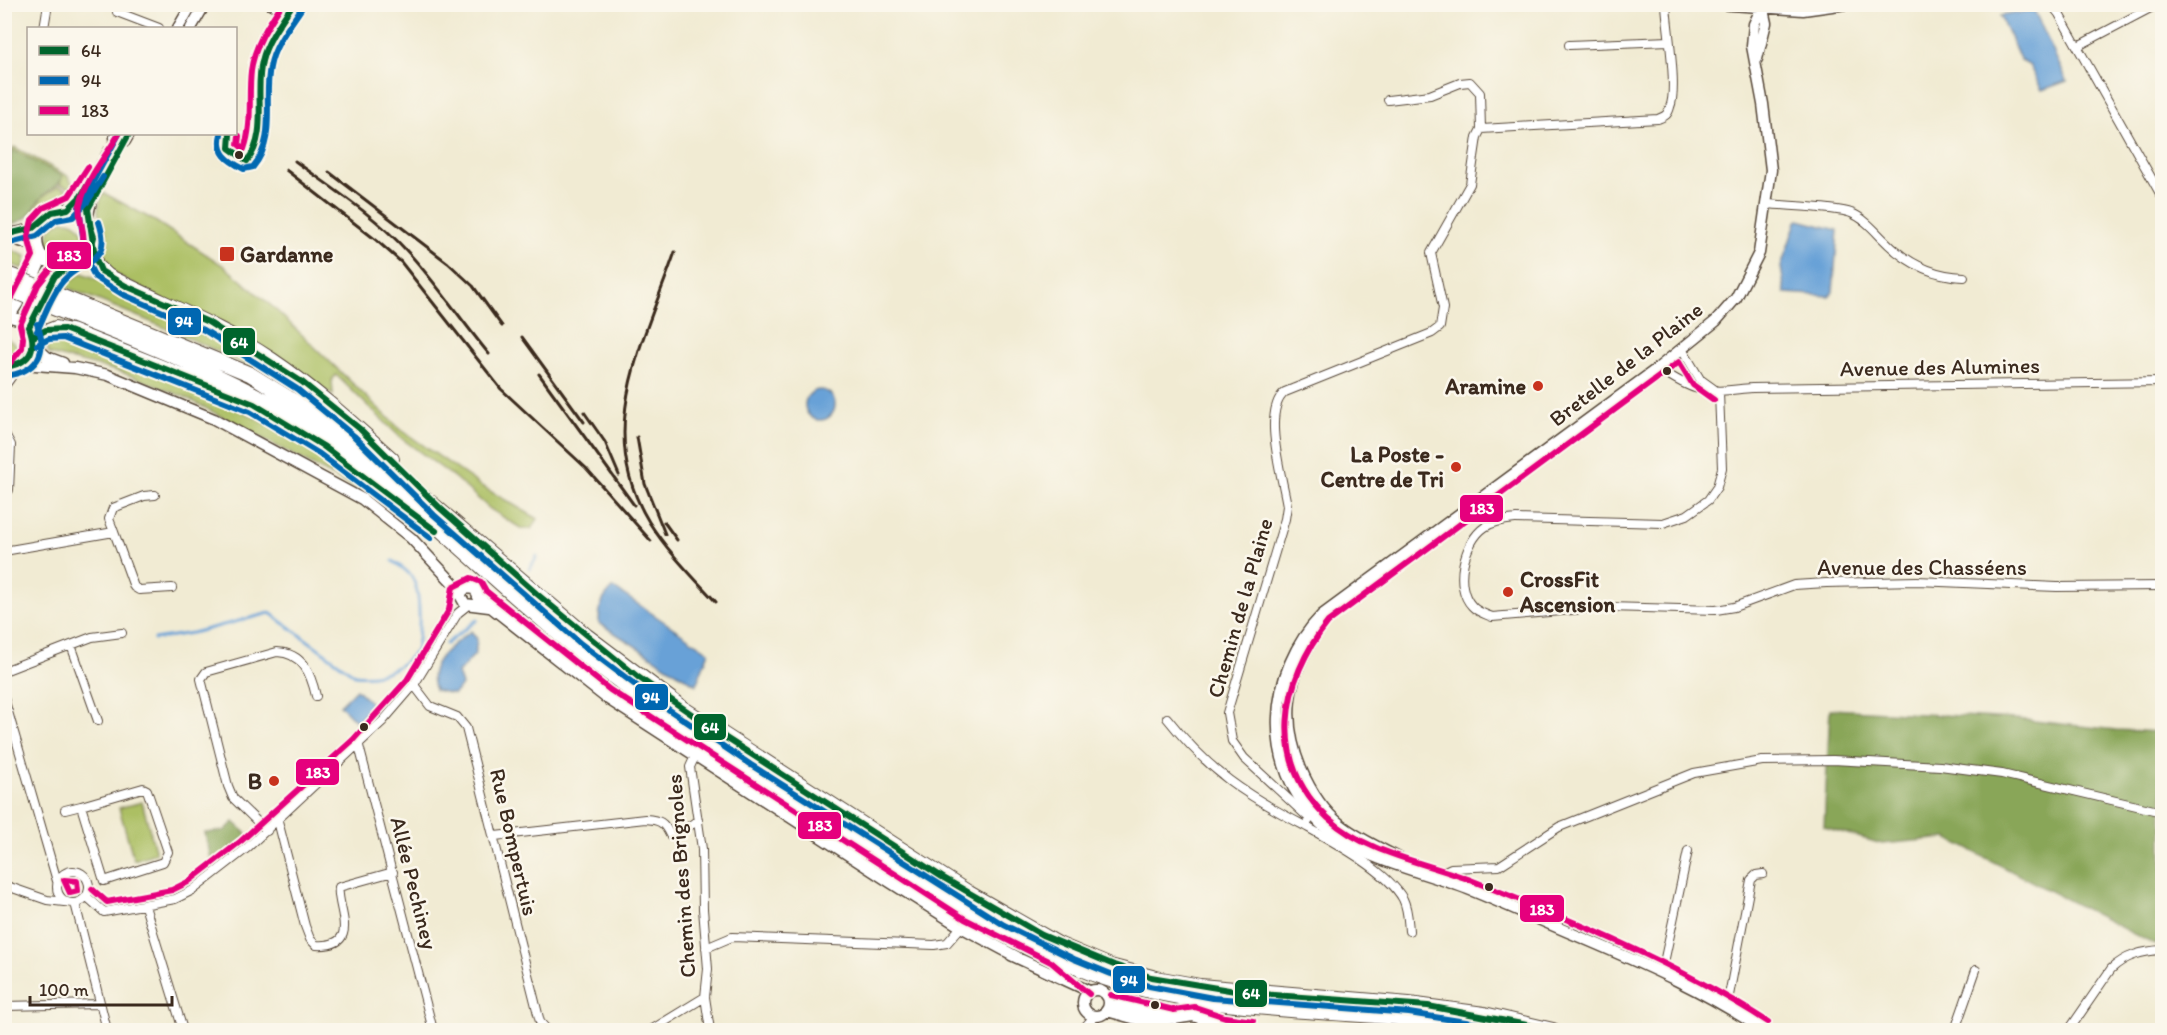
<svg xmlns="http://www.w3.org/2000/svg" width="2167" height="1035" font-family="Itim,sans-serif">
<rect width="100%" height="100%" fill="#fbf7ec"/>
<filter id="ink" filterUnits="userSpaceOnUse"><feTurbulence type="fractalNoise" baseFrequency=".0167" numOctaves="2"/><feDisplacementMap in="SourceGraphic" scale="12" xChannelSelector="R" yChannelSelector="G"/><feConvolveMatrix kernelMatrix="1 2 1 2 8 2 1 2 1" color-interpolation-filters="sRGB"/></filter>
<filter id="wash" filterUnits="userSpaceOnUse"><feTurbulence type="fractalNoise" baseFrequency=".008" numOctaves="4" result="noise"/><feDisplacementMap in="SourceGraphic" scale="24" xChannelSelector="R" yChannelSelector="G"/><feGaussianBlur stdDeviation="1.35" result="paint"/><feColorMatrix in="noise" values="0 0 0 0 0 0 0 0 0 0 0 0 0 0 0 0 0 1.4 0 .05"/><feComposite in="paint" operator="in"/></filter>
<g filter="url(#wash)">
<rect width="100%" height="100%" fill="#f1ebd3"/>
<path fill="#acbf63" stroke="#747440" stroke-width="1.5" d="M14 147 68 176 76 190 60 184 62 176 12 150Z
M59 186 73 192 65 200 47 203 29 217 43 196Z
M104 193 155 221 224 266 274 308 400 429 483 487 538 519 531 529H522L490 509 455 478 401 438 336 375 332 380 333 395 101 266 106 262C102 253 105 247 106 238 107 219 89 219 104 193Z
M48 239a18 18 0 1 1 36 0a18 18 0 1 1-36 0Z
M4 247 26 256 23 269 5 262Z
M82 273C170 306 244 347 318 402 237 357 151 321 63 286Z
M50 333 66 335C166 377 268 414 356 479 378 495 399 509 415 530L377 497H372L185 397 121 372 49 354 46 344 51 337Z
M5 336 24 352 12 360 5 357Z
M142 802 156 853 134 860 119 808Z"/>
<path fill="#89a659" stroke="#62683c" stroke-width="1.5" d="M12 150 63 176C58 188 52 187 43 196 30 209 35 217 13 224L4 218 6 184Z
M1830 709 2016 719 2116 730 2162 732V943L2155 945 1947 838 1882 844 1824 827Z
M234 822 248 835 212 863 205 833 224 831Z"/>
<path fill="#67a1d7" stroke="#51667a" stroke-width="1.5" d="M2034 10 2067 81 2042 90 2029 65 2021 61 2000 16Z
M1799 220 1838 230 1833 292 1829 296 1785 293 1781 267 1796 222Z
M805 405a15 15 0 1 1 30 0a15 15 0 1 1-30 0Z
M614 588 709 652 696 685 599 623C599 609 601 597 614 588Z
M471 631 477 639 475 654 458 673 462 685 454 694 435 690C423 663 452 646 471 631Z
M356 689 373 705 357 722 340 705Z"/>
<g fill="none" stroke-linecap="round" stroke-linejoin="round">
<path stroke="#67a1d7" stroke-width="3" d="M530 569 537 556
M154 639 192 633 270 613 355 675C380 678 399 670 416 651 420 634 422 591 411 576 407 570 399 566 393 561
M446 644 477 620"/>
</g>
</g>
<g filter="url(#ink)">
<g fill="none" stroke-linecap="round" stroke-linejoin="round">
<path stroke="#cdc4af" stroke-width="10" stroke-dasharray="10 5" stroke-linecap="butt" d="M81 196 115 137
M91 201 125 141"/>
<g stroke="#564739" stroke-width="10">
<path id="street" d="M1409 4H1418
M2051 4 2059 14 2162 197
M117 12 159 28
M44 28 48 4
M1569 45 1669 41
M2078 46 2158 4
M1481 129 1658 119C1665 116 1668 115 1670 107 1678 89 1667 27 1666 4
M4 160 5 155
M1768 204C1786 206 1837 207 1851 213 1864 218 1874 230 1883 239 1906 263 1932 276 1964 277
M1682 349 1700 379 1718 392
M1658 368C1700 396 1704 392 1752 388L2162 382
M4 387 20 365
M1719 393 1722 468 1717 487 1708 500 1687 515 1663 523 1516 519C1506 520 1494 521 1485 527 1464 541 1453 586 1472 606 1477 612 1485 614 1492 617L1608 607 1716 610 1734 607 1794 585 1826 583 1917 581 2057 587 2162 586
M4 432 11 445 9 490
M114 532 134 587 139 590 172 588
M4 551 114 532 109 519 113 508 144 496 155 495
M71 645 92 637 122 633
M4 671 71 645 98 721
M414 685 430 706 457 717 466 728 540 1022 547 1030
M4 698 57 881
M1167 718C1209 771 1245 795 1305 826L1310 819
M359 746 433 1030
M695 756 690 767 702 849 703 909 708 969 705 997 710 1030
M1323 807 1310 819 1244 758 1232 741 1227 713 1285 519 1287 506C1283 478 1261 411 1285 392L1432 333 1440 327 1443 308 1431 253 1470 184 1477 137 1481 129 1480 93 1470 82 1460 83 1430 95 1388 100
M65 810 81 806 104 881 163 862 168 852 147 790 143 788 81 806
M278 821 305 926 310 939 316 945C364 948 335 905 339 887L393 872
M1305 826C1332 841 1388 871 1403 899 1408 909 1408 920 1409 931
M267 831 233 798 228 786 201 679 206 672 277 652C303 653 311 674 316 696
M495 836 645 819C660 820 664 822 670 835L681 832 698 820
M57 887a16 16 0 1 1 32 0a16 16 0 1 1-32 0Z
M1434 876 1451 868 1499 866 1559 827 1694 773 1762 761 1833 760 1940 766 2002 774 2162 812
M4 885 47 900 64 902
M86 896 104 912 175 899 193 890 247 848 383 721 414 685 458 613 468 605
M75 903 107 1030
M145 906 183 1030
M706 948 732 937 934 945 947 943 961 927
M1662 972 1688 851
M4 1006 100 1004
M1727 1006 1751 880 1756 875 1763 874
M651 1030 705 997
M1082 1030 1092 1019
M1955 1030 1976 970
M2069 1030 2111 969C2126 955 2143 951 2162 950"/>
</g>
<g stroke="#564739" stroke-width="13">
<path id="secondary" d="M270 4H286
M1717 4 1803 10 1846 4
M1761 9 1754 24 1752 46 1763 104 1771 170 1759 253 1736 298 1716 321 1658 368 1322 615C1267 671 1260 766 1320 823 1358 860 1420 870 1468 889 1508 905 1546 923 1585 939 1648 966 1707 992 1763 1030
M178 28 192 4
M191 28 205 4
M1757 59 1766 23 1762 5
M115 137 117 134
M125 141 129 134
M68 209 81 196
M87 220 91 201
M4 235C13 233 23 232 31 229 43 223 48 211 62 209 73 208 84 214 89 223 116 270 20 288 40 223
M5 236 38 247
M35 274 43 256
M51 281 66 266
M4 317C43 314 41 374 4 367
M9 317 18 303
M29 327 36 311
M34 345 47 357 63 363
M22 364 75 368 108 375 214 419 362 499 411 538 454 584 460 595
M478 597 605 697 890 882 961 927 1017 957
M478 597 475 589 465 588 460 595 465 604 489 607
M1335 609C1294 660 1275 706 1301 769 1310 790 1323 811 1341 825 1360 840 1384 850 1405 861
M1011 955 1089 991
M1083 1003a13 13 0 1 1 26 0a13 13 0 1 1-26 0Z
M1109 1004 1174 1019 1193 1016 1223 1026 1252 1030
M1107 1011 1176 1030"/>
</g>
<g stroke="#564739" stroke-width="16">
<path id="highway" d="M92 248 96 265 108 276C163 304 220 325 272 360 315 389 354 425 392 459
M4 273 18 278
M58 295 250 374 316 415 394 471 587 636 684 709 969 893 1060 945 1110 966 1156 978 1200 986 1409 1004 1484 1014 1553 1030
M51 307C146 345 242 379 326 437 412 497 485 574 565 639 658 715 762 780 864 844 934 888 1002 936 1078 968 1206 1022 1350 1003 1484 1030
M33 337 56 328 71 331 254 404 336 456"/>
</g>
<use href="#street" stroke="#fff" stroke-width="8"/>
<use href="#secondary" stroke="#fff" stroke-width="10"/>
<use href="#highway" stroke="#fff" stroke-width="14"/>
<path stroke="#3b2a1e" stroke-width="3" d="M295 161C333 189 374 215 406 250 436 282 460 319 489 354
M286 170 376 240 401 262 501 389 586 468 651 541
M329 172 448 263 473 286 502 326
M675 252C644 342 593 430 649 522 667 551 693 577 716 602
M522 337 584 422
M539 374 634 505
M584 412 605 442 619 475
M637 437 645 484 665 534
M664 522 677 540"/>
<g stroke="#564739" stroke-width="16" stroke-linecap="butt">
<path id="highway-bridge" d="M18 278 58 295
M11 290 51 307"/>
</g>
<use href="#highway-bridge" stroke="#fff" stroke-width="14"/>
<g stroke="#fbf7ec" stroke-width="10">
<path id="bus-1" d="M129 134 88 209 95 257 101 271 126 286 208 322 302 382 360 429 440 508 537 594 638 677 726 738 942 877 1042 935 1114 965 1151 977 1247 993 1428 1006 1553 1030
M230 134 229 148 247 161C269 134 254 93 262 61 267 40 281 22 293 4
M4 235 33 228 52 212 68 209 81 196 95 172
M29 327 55 276 90 252 94 237 90 225
M33 337 46 330 64 329 254 404 323 446 436 531
M4 367C29 364 38 351 29 327"/>
</g>
<g stroke="#fbf7ec" stroke-width="10">
<path id="bus-2" d="M119 134 79 207 86 259 95 277 122 294 204 330 297 389 354 436 434 515 581 644 662 705 751 765 1004 925 1074 959 1111 974 1149 986 1213 998 1409 1013 1516 1030
M221 134C216 153 228 161 244 169L253 167C277 139 263 100 270 67 274 45 289 27 301 9
M6 244 37 236 56 220 73 217 88 201 103 177
M37 331C45 315 51 295 63 281 83 258 113 265 99 222
M37 345 49 339 63 338 250 412 318 453 431 538
M5 376C36 372 49 354 37 324"/>
</g>
<g stroke="#fbf7ec" stroke-width="10">
<path id="bus-3" d="M239 136 238 144 244 149C253 124 248 97 251 71 254 46 268 25 282 4
M12 297 33 256 28 237 32 220 43 208 69 196 88 167
M4 371 22 348 23 338 20 325 38 285 54 265 82 247C87 233 77 219 80 205 86 179 106 156 119 134
M1714 400 1693 385 1679 362 1328 622C1281 680 1267 762 1328 818 1367 854 1424 862 1473 881 1573 921 1677 963 1768 1022
M64 880 77 881 78 891 70 893Z
M92 889 107 902 172 890 188 882 241 841 353 740 407 680 449 610 453 587 471 578 481 582 486 591 610 690 965 919 1051 962 1089 994
M1111 995 1174 1010 1195 1007 1225 1017 1253 1021"/>
</g>
<use href="#bus-1" stroke="#00652d" stroke-width="6"/>
<use href="#bus-2" stroke="#0067b1" stroke-width="6"/>
<use href="#bus-3" stroke="#e5007d" stroke-width="6"/>
</g>
</g>
<g fill="#3b2a1e" stroke="#fbf7ec" stroke-width="2">
<circle cx="239" cy="155" r="5"/>
<circle cx="1667" cy="371" r="5"/>
<circle cx="364" cy="727" r="5"/>
<circle cx="1489" cy="887" r="5"/>
<circle cx="1155" cy="1005" r="5"/>
</g>
<g fill="#c8321e" stroke="#fbf7ec" stroke-width="2">
<rect x="219" y="246" width="16" height="16" rx="3"/>
<circle cx="1538" cy="386" r="6"/>
<circle cx="1456" cy="467" r="6"/>
<circle cx="1508" cy="592" r="6"/>
<circle cx="274" cy="781" r="6"/>
</g>
<g text-anchor="middle" dominant-baseline="central" stroke-width="5" stroke-linejoin="round" paint-order="stroke">
<g font-size="22" font-weight="bold" fill="#3b2a1e" stroke="#fbf7ec" text-anchor="end">
<text x="240" y="254" text-anchor="start">Gardanne</text>
<text x="1526" y="386">Aramine</text>
<text x="1444" y="454">La Poste -<tspan x="1444" dy="25">Centre de Tri</tspan></text>
<text x="1520" y="579" text-anchor="start">CrossFit<tspan x="1520" dy="25">Ascension</tspan></text>
<text x="262" y="781">B</text>
</g>
<g font-size="22" fill="#3b2a1e" stroke="#fbf7ec">
<text transform="translate(1626 364) rotate(-38)">Bretelle de la Plaine</text>
<text transform="translate(1940 367) rotate(-1)">Avenue des Alumines</text>
<text x="1922" y="567">Avenue des Chasséens</text>
<text transform="translate(1240 608) rotate(-74)">Chemin de la Plaine</text>
<text transform="translate(514 842) rotate(77)">Rue Bompertuis</text>
<text transform="translate(681 876) rotate(-94)">Chemin des Brignoles</text>
<text transform="translate(414 883) rotate(76)">Allée Pechiney</text>
</g>
</g>
<g stroke="#fbf7ec" stroke-width="2">
<rect x="46" y="241" width="46" height="29" rx="6" fill="#e5007d"/>
<rect x="167" y="307" width="35" height="29" rx="6" fill="#0067b1"/>
<rect x="222" y="327" width="34" height="29" rx="6" fill="#00652d"/>
<rect x="1459" y="494" width="45" height="29" rx="6" fill="#e5007d"/>
<rect x="634" y="683" width="35" height="28" rx="6" fill="#0067b1"/>
<rect x="693" y="713" width="34" height="28" rx="6" fill="#00652d"/>
<rect x="295" y="758" width="45" height="28" rx="6" fill="#e5007d"/>
<rect x="797" y="811" width="45" height="29" rx="6" fill="#e5007d"/>
<rect x="1519" y="894" width="46" height="29" rx="6" fill="#e5007d"/>
<rect x="1112" y="965" width="34" height="29" rx="6" fill="#0067b1"/>
<rect x="1234" y="979" width="34" height="29" rx="6" fill="#00652d"/>
</g>
<g font-size="16" text-anchor="middle" font-weight="bold" fill="#fff">
<text x="69" y="261">183</text>
<text x="184" y="327">94</text>
<text x="239" y="348">64</text>
<text x="1482" y="514">183</text>
<text x="651" y="703">94</text>
<text x="710" y="733">64</text>
<text x="318" y="778">183</text>
<text x="820" y="831">183</text>
<text x="1542" y="915">183</text>
<text x="1129" y="986">94</text>
<text x="1251" y="999">64</text>
</g>
<rect width="2167" height="1035" fill="none" stroke="#fbf7ec" stroke-width="24"/>
<rect x="27" y="27" width="210" height="108" fill="#fbf7ec" stroke="#aea59a" stroke-width="1.5"/>
<rect x="39" y="46" width="30" height="9" fill="#00652d" stroke="#aea59a" stroke-width="1.5"/>
<text x="81" y="57" font-size="18" fill="#3b2a1e">64</text>
<rect x="39" y="76" width="30" height="9" fill="#0067b1" stroke="#aea59a" stroke-width="1.5"/>
<text x="81" y="87" font-size="18" fill="#3b2a1e">94</text>
<rect x="39" y="106" width="30" height="9" fill="#e5007d" stroke="#aea59a" stroke-width="1.5"/>
<text x="81" y="117" font-size="18" fill="#3b2a1e">183</text>
<path d="M30 996v9h142v-9" fill="none" stroke="#3b2a1e" stroke-width="3"/>
<text x="39" y="996" font-size="18" fill="#3b2a1e" stroke="#fbf7ec" stroke-width="4.5" paint-order="stroke">100 m</text>
</svg>
